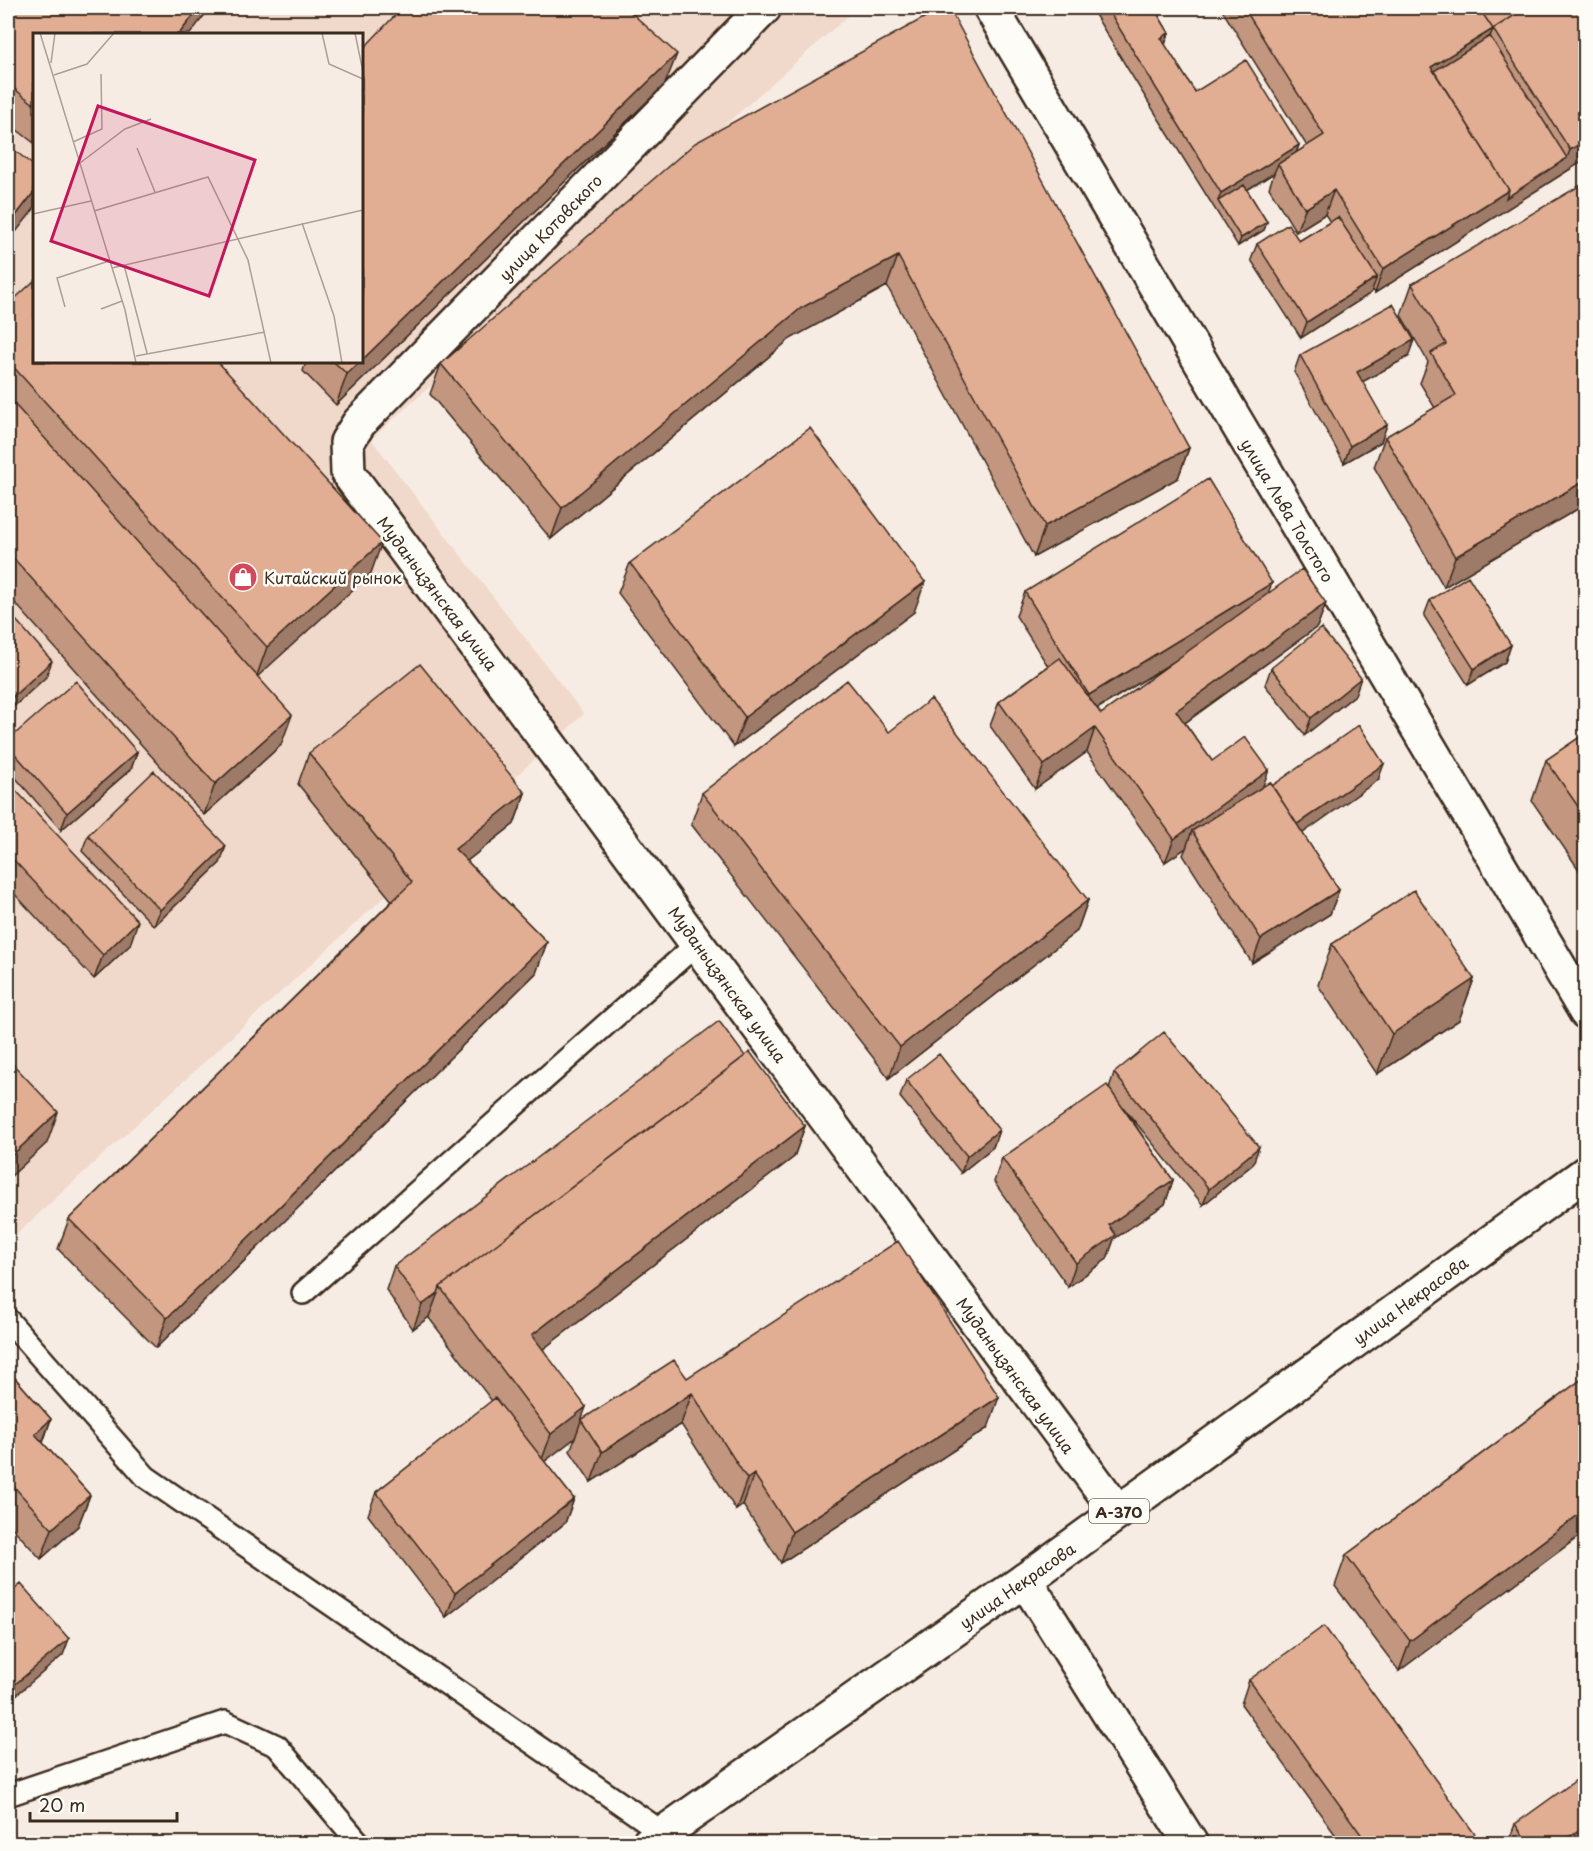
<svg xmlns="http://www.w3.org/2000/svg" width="1593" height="1851" font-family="'Playpen Sans',sans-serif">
<rect width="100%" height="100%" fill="#f7ece3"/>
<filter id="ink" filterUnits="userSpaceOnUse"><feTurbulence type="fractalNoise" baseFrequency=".0167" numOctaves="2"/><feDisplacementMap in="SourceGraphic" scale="12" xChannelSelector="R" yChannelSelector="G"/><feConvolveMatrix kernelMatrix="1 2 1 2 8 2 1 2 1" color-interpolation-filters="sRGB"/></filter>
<g filter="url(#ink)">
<path fill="#f0d9cb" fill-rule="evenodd" d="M8 8H857L371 439 584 714 8 1242ZM34 34H362V362H34Z"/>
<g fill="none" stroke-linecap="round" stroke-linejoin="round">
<g stroke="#3b2a1e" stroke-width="26">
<path id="service" d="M303 1293 698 943
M8 1320 146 1477 662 1832
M8 1795 225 1722 277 1746 360 1844"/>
</g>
<g stroke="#3b2a1e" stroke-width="38">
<path id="minor" d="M764 8 359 423 347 442 348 473 1118 1512
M991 8 1586 1012
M1025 1580 1191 1844"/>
</g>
<g stroke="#3b2a1e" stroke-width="38">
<path id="trunk" d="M648 1844 1025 1580 1586 1173"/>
</g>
<use href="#service" stroke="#fdfcf7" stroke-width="21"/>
<use href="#minor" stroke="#fdfcf7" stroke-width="33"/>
<use href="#trunk" stroke="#fdfcf7" stroke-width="33"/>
</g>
<path fill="#c2967f" stroke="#3b2a1e" stroke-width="1.5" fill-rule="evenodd" d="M8 8 34 34V143L8 123Z
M942 8 1189 448 1178 478 1034 557 887 286 790 339 551 539 430 394 441 364Z
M1091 8H1154L1169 33 1165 45 1195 92 1299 145 1296 153 1307 146 1222 10 1223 8H1586V159L1375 293 1373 290 1371 293 1301 338 1251 260 1257 244 1299 241 1330 222 1325 214 1296 232 1269 188 1274 173 1247 190 1267 222 1264 230 1238 246 1129 71Z
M397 13 665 84 336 405 303 371 306 362H362Z
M1412 284 1586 504 1444 587 1374 467 1385 437 1435 408 1420 383 1428 362 1401 315Z
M8 305 371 573 257 676 281 745 204 815 8 595Z
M1300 355 1408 357 1362 382 1381 442 1344 463 1294 372Z
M630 563 914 612 734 747 618 593Z
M1025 592 1268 594 1326 603 1317 627 1185 723 1212 761 1263 786 1378 780 1302 833 1339 890 1330 914 1252 963 1183 855 1186 848 1165 862 1087 752 1035 789 990 726 999 702 1048 666 1016 616ZM1173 662 1101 714 1097 709Z
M1430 600 1511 645 1505 662 1468 685 1424 616Z
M1271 668 1355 695 1305 735 1265 685Z
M889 732 1088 900 1077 931 889 1078 691 824 702 793Z
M1586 733V880L1532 801 1546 760Z
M8 740 137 752 131 769 61 830 8 769Z
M309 753 525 793 514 824 467 861 547 942 536 973 156 1348 58 1249 69 1219 392 901 298 784Z
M8 782 130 945 94 979 8 887Z
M88 835 220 863 154 926 82 851Z
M1332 944 1474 979 1459 1020 1377 1074 1318 985Z
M745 1056 805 1126 794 1157 543 1349 582 1420 687 1378 988 1428 781 1563 743 1505 736 1510 681 1424 591 1482 570 1451 575 1438 544 1461 574 1499 565 1523 446 1617 368 1515 376 1492 492 1401 429 1318V1317L413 1329 386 1290 394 1266Z
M1114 1073 1253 1164 1203 1205 1123 1107 1173 1180 1165 1204 1114 1239 1107 1259 1068 1287 994 1182 1002 1158 1109 1088Z
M906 1080 999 1130 993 1147 961 1173 900 1097Z
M8 1370 51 1419 43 1443 90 1495 78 1526 41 1559 8 1523Z
M1586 1376V1531L1399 1671 1335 1586 1346 1555Z
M1249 1680 1482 1844H1342L1241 1704Z
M1515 1824 1585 1844H1508Z"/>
<path fill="#9e7a68" stroke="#3b2a1e" stroke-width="1.5" d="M199 8H210L190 34H179Z
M1493 29 1484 52 1434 84 1431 67Z
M1169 33 1163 49 1161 38Z
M677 54 665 84 336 405 347 374 360 362H362V360Z
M1586 140V159L1375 293 1383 269 1509 190 1567 158 1570 150Z
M1299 145 1293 161 1278 164 1274 173 1221 206 1218 201 1221 193Z
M1334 190 1325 214 1296 232 1305 209Z
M34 192V209L8 242V226Z
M1267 222 1264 230 1238 246 1241 238Z
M898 256 887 286 790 339 551 539 562 508 801 308Z
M1377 277 1371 293 1301 338 1307 322Z
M1414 340 1408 357 1351 388 1357 372Z
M1387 425 1381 442 1344 463 1350 446Z
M1189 448 1178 478 1034 557 1045 526Z
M1586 480V504L1444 587 1455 557Z
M382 542 371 573 256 678 267 647Z
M925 582 914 612 734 747 745 717Z
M1272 583 1263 607 1080 719 1089 695Z
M1326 603 1317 627 1168 735 1176 711Z
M1511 645 1505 662 1468 685 1474 669Z
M52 661 46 677 8 712V701Z
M1361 678 1355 695 1305 735 1311 718Z
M292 715 281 745 204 815 215 784Z
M1095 728 1087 752 1035 789 1044 765Z
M137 752 131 769 61 830 67 813Z
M1384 764 1378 780 1286 845 1292 828Z
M1269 770 1260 794 1192 831 1186 848 1165 862 1174 839Z
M525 793 514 824 444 879 455 849Z
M226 846 220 863 154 926 160 910Z
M1339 890 1330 914 1252 963 1261 939Z
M1088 900 1077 931 889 1078 900 1047Z
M138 921 130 945 94 979 103 955Z
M547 942 536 973 156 1348 167 1318Z
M1474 979 1459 1020 1377 1074 1392 1034Z
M58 1112 47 1143 8 1179V1159Z
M805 1126 794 1157 521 1366 532 1335Z
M999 1130 993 1147 961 1173 967 1156Z
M1259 1147 1253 1164 1203 1205 1209 1189Z
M1173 1180 1165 1204 1114 1239 1107 1259 1068 1287 1076 1263 1109 1225Z
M438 1293 429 1317 413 1329 422 1305Z
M692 1393 681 1424 591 1482 602 1452Z
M999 1397 988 1428 781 1563 792 1532Z
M586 1407 575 1438 540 1465 551 1434Z
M51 1419 40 1449 35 1434Z
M754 1474 743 1505 736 1510 747 1479Z
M90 1495 78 1526 41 1559 52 1529Z
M574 1499 565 1523 446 1617 455 1593Z
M1586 1509V1531L1399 1671 1410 1641Z
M69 1639 63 1655 8 1702V1690Z
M1586 1825V1843L1585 1844H1558Z"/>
<path fill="#e1ae94" stroke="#3b2a1e" stroke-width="1.5" d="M8 8H199L179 34H34V104L8 84Z
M402 8H626L677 54 362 360V50Z
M942 8H949L1189 448 1045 526 898 256 801 308 562 508 441 364 695 143Z
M1107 8H1154L1169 33 1161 38 1195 92 1246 60 1299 145 1221 193 1135 54Z
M1244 8H1479L1493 29 1431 67 1509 190 1383 269 1334 190 1305 209 1278 164 1324 135Z
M1479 8H1526L1493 29Z
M1526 8H1586V140L1570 150 1493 29Z
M1490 36 1567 158 1506 198 1509 190 1434 71Z
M8 145 34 166V192L8 226Z
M1586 182V480L1455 557 1385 437 1456 395 1431 353 1446 344 1412 284Z
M1244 185 1267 222 1241 238 1218 201Z
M1338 217 1377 277 1307 322 1257 244 1288 224 1299 241Z
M34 281V362H218L382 542 267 647 8 361V305Z
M1393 304 1414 340 1357 372 1387 425 1350 446 1300 355Z
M334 362H360L347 374Z
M8 397 292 715 215 784 8 552Z
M810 428 925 582 745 717 630 563Z
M1208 479 1272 583 1089 695 1025 592Z
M1302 569 1326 603 1176 711 1212 761 1245 737 1269 770 1174 839 1095 728 1044 765 999 702 1060 658 1101 714Z
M1468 576 1511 645 1474 669 1430 600Z
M8 611 52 661 8 701Z
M1321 628 1361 678 1311 718 1271 668Z
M420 664 525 793 455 849 547 942 167 1318 69 1219 412 882 309 753Z
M847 680 889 732 931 699 1088 900 900 1047 702 793Z
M76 681 137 752 67 813 8 746V740Z
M1359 725 1384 764 1297 824 1272 786Z
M1586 733V818L1546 760Z
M154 771 226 846 160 910 88 835Z
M8 782 138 921 103 955 8 854Z
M1270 782 1339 890 1261 939 1192 831Z
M1414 890 1474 979 1392 1034 1332 944Z
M719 1021 745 1056 440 1287 438 1293 422 1305 394 1266Z
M1164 1032 1259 1147 1209 1189 1114 1073Z
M750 1052 805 1126 532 1335 586 1407 551 1434 440 1287Z
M939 1054 999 1130 967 1156 906 1080Z
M8 1059 58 1112 8 1159Z
M1107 1085 1173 1180 1109 1225 1116 1235 1076 1263 1002 1158Z
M898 1241 999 1397 792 1532 754 1474 747 1479 692 1393 602 1452 581 1420 674 1360 687 1378Z
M8 1370 51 1419 35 1434 90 1495 52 1529 8 1480Z
M1586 1376V1509L1410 1641 1346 1555Z
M495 1398 574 1499 455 1593 376 1492Z
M21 1584 69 1639 8 1690V1595Z
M1324 1626 1482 1844H1368L1249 1680Z
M1586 1773V1825L1558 1844H1529L1515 1824Z"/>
</g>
<defs>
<g id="shop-disc" transform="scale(1.5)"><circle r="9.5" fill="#d1495b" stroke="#fdfcf7"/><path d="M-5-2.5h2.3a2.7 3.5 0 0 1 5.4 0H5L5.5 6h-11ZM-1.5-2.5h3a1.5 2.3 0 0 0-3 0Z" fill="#fff"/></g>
</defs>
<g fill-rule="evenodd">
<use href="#shop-disc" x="243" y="577"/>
</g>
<g text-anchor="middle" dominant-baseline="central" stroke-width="5" stroke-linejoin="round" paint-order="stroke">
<rect fill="#fdfcf7" stroke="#75695f" stroke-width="1.5" x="1089" y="1499" width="60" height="24" rx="4.5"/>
<g font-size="15" font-weight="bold" fill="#3b2a1e">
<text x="1119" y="1511">А-370</text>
</g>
<g font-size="16" fill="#3b2a1e" stroke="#fdfcf7">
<text transform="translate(550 227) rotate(-46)">улица Котовского</text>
<text transform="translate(1288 510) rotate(59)">улица Льва Толстого</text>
<text transform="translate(438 593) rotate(53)">Муданьцзянская улица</text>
<text transform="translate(728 984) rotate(54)">Муданьцзянская улица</text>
<text transform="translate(1410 1300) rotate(-36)">улица Некрасова</text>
<text transform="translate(1016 1375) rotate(54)">Муданьцзянская улица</text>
<text transform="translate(1017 1585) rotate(-35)">улица Некрасова</text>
</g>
<g font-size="16" fill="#3b2a1e" stroke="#fdfcf7" text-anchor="start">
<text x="264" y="577">Китайский рынок</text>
</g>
</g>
<g transform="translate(33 33)">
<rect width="330" height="330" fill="#f7ece3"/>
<path fill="none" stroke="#ac9e94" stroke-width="1.5" d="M7 0 92 277 103 330M289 0 296 31 330 46M322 0 330 39M18 30 22 0M21 42 54 31 81 0M40 109 69 96 68 41M104 115 122 159M47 130 92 96 118 86M61 178 175 144 215 227 238 330M0 181 58 168M269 190 301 283 309 330M91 232 114 320M79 235 330 177M32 274 24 245 76 228M68 276 89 268M103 323 232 299"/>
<path fill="#c2185b" fill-opacity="0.15" stroke="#c2185b" stroke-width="3" d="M65 73 222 127 176 263 18 208Z"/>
<rect width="330" height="330" fill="none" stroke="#3b2a1e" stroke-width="3"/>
</g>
<rect width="1593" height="1851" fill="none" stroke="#fdfcf7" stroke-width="30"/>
<rect x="15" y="15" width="1563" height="1821" fill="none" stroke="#3b2a1e" stroke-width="2" filter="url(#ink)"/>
<path d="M30 1812v9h147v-9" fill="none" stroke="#3b2a1e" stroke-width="3"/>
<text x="39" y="1812" font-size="18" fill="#3b2a1e" stroke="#fdfcf7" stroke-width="4.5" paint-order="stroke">20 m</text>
</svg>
